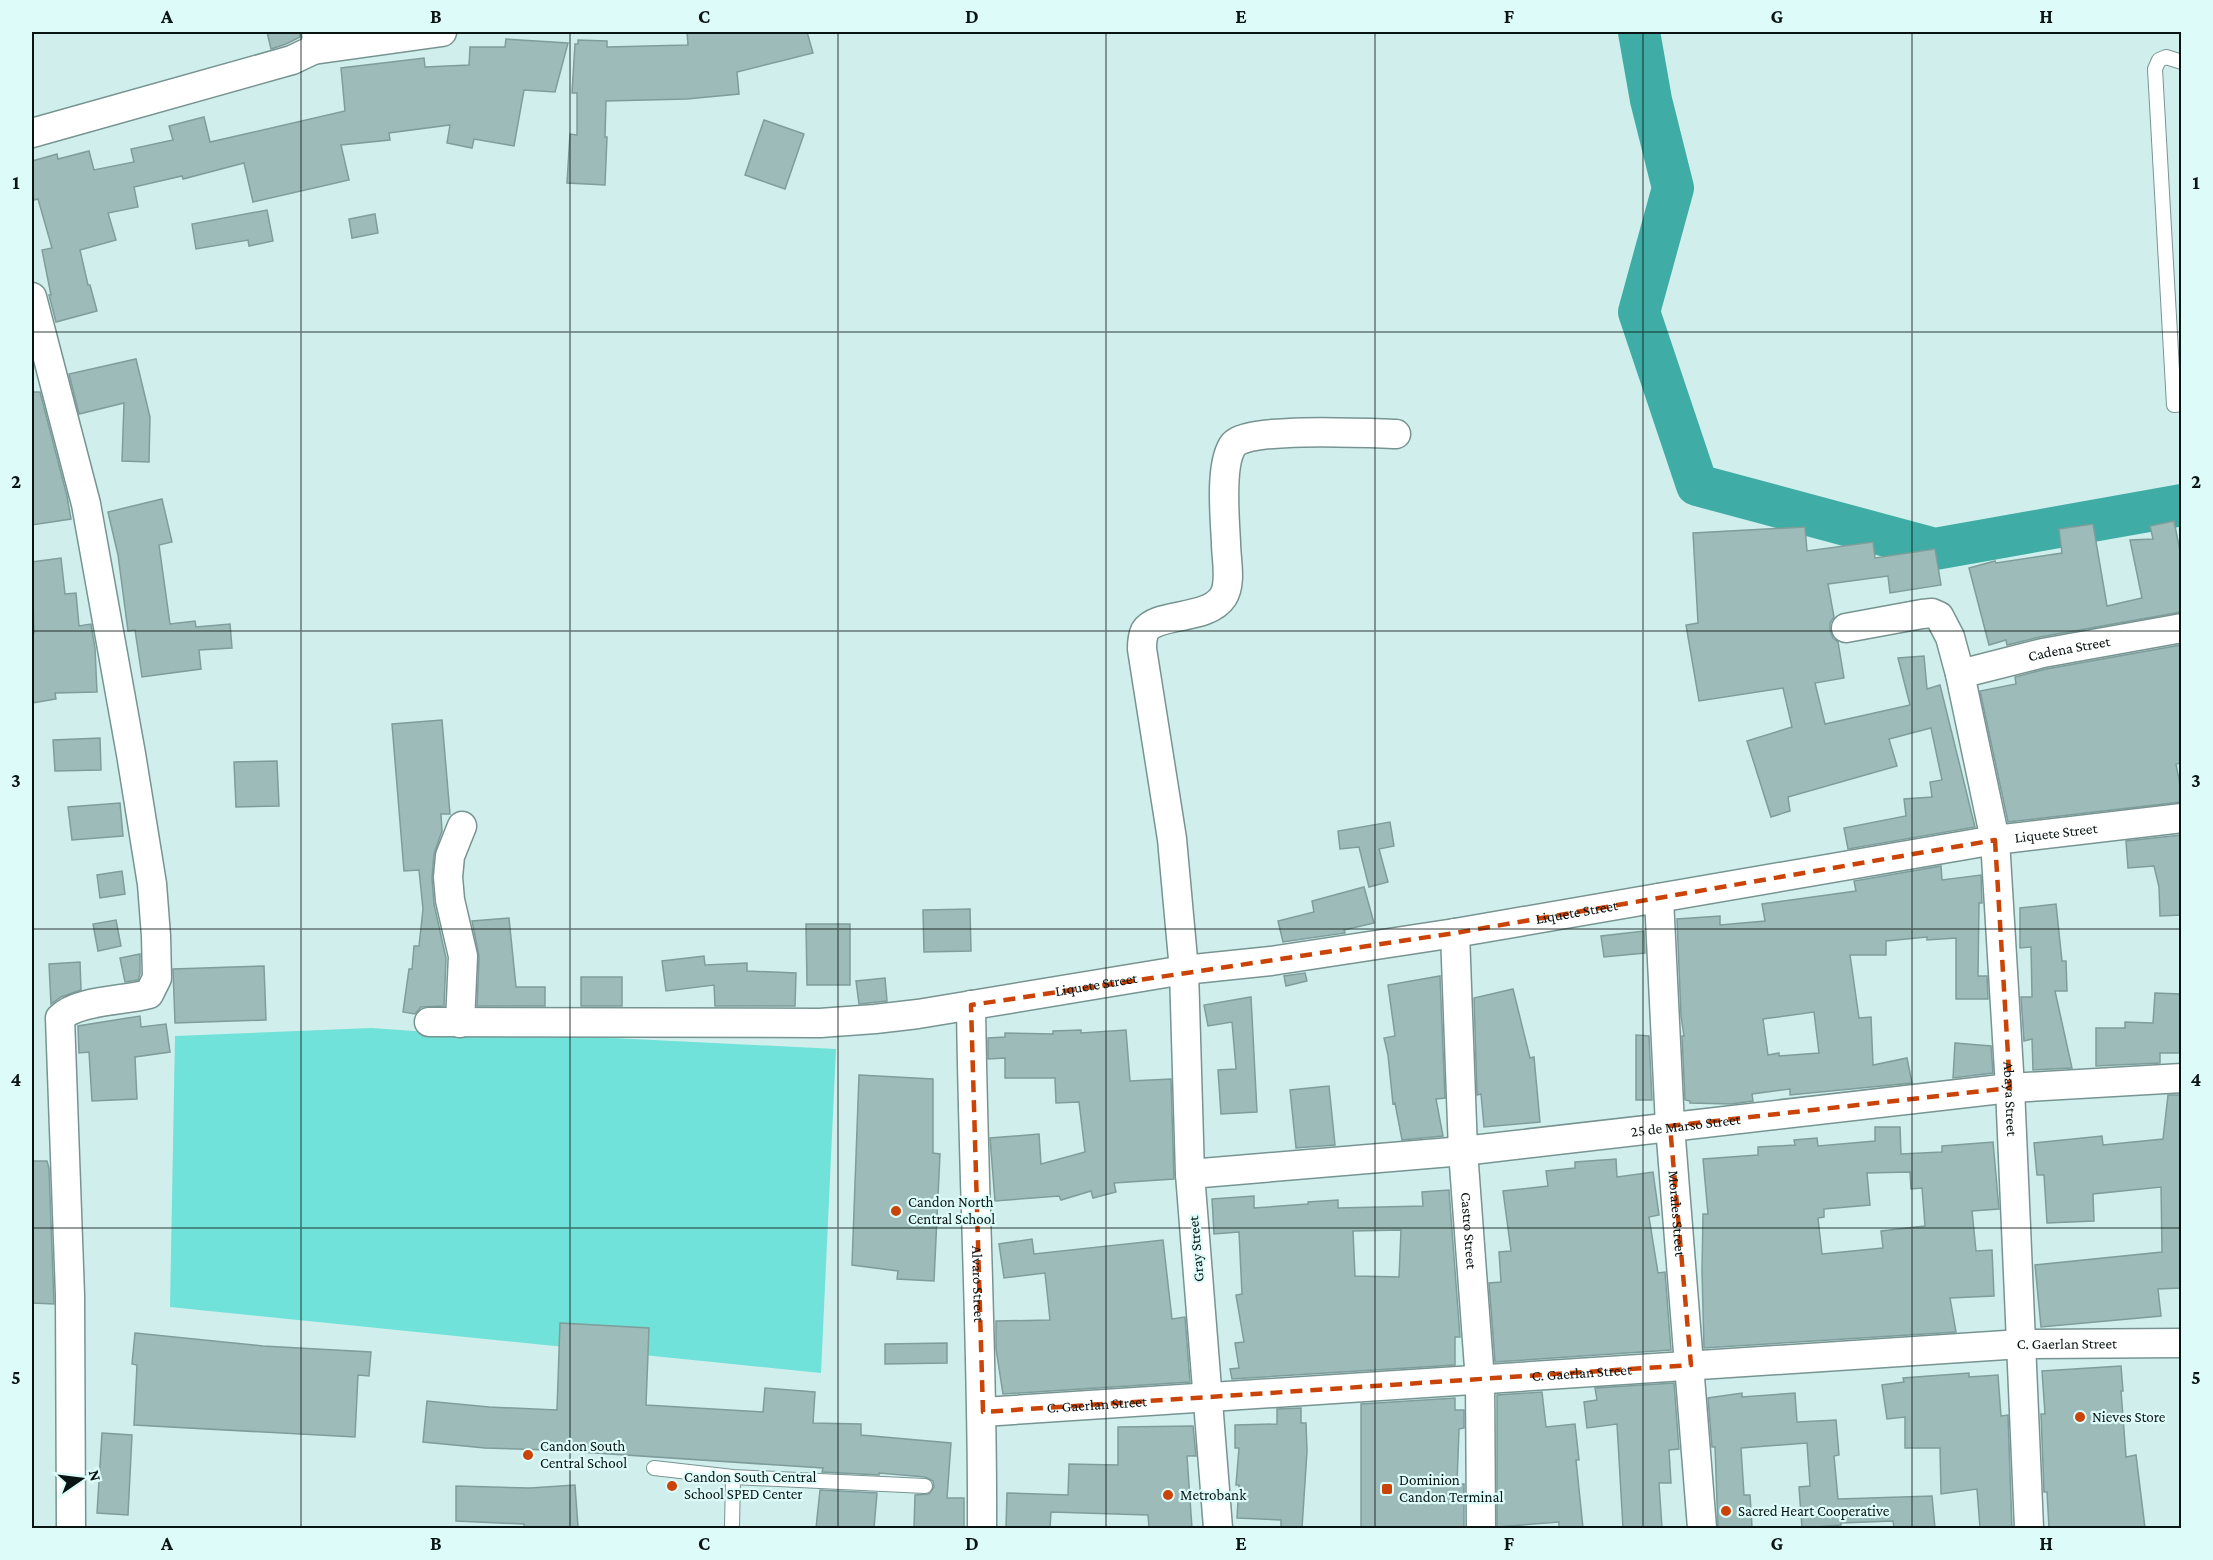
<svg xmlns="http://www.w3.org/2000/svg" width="2213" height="1560" font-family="'Crimson Pro',serif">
<rect width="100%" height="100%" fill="#d0efec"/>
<path fill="#70e2d9" d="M371 1028 501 1037 572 1036 836 1049 821 1373 170 1307 175 1036Z"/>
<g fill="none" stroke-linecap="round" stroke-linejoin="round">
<path stroke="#3fada5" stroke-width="42" d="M1639 32 1651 100 1673 188 1639 312 1697 485 1935 549 2182 505"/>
</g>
<path fill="#9dbbb8" stroke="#7f9d9a" stroke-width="1.5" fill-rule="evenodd" d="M267 32H300V37L286 44 271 49Z
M687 32H807L813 53 737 72 739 94 687 99 606 101 605 137H607L605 185 567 183 570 134 577 135V93H572L575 44H578V40L607 41V47L688 45Z
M506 39 568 43 555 92 524 90 514 146 474 139 472 148 447 143 450 125 389 133 390 140 341 145 349 180 253 202 244 163 183 179 182 176 134 187 138 207 108 213 116 240 80 250 88 285H90L97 311 56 322 49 295H51L42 250 52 248 38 199 34 200 32 190V161L57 154 58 159 89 151 94 170 134 162 131 149 173 140 169 126 204 117 210 142 345 111 341 68 424 58 425 67 469 65 470 47H505Z
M764 120 804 134 785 189 745 175Z
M267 210 273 241 249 246 248 240 196 249 192 224Z
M375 214 378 233 352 238 349 219Z
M136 359 150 417 149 462 122 461 124 403 79 414 69 374Z
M32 392H40L67 496 71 519 32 525Z
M162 499 172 542 159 545 170 624 195 621 196 627 230 624 232 648 199 650 201 669 142 677 135 630 128 631 118 555 108 512Z
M2174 521 2181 556V612L2040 637 2007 645 2006 640 1989 645 1969 568 1995 561 1996 563 2062 553 2059 529 2093 524 2107 606 2142 598 2130 540 2153 539 2150 526Z
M1805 527 1807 551 1873 542 1875 558 1935 549 1941 585 1890 593 1888 576 1828 584 1834 617 1830 623V630L1833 638 1838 642 1844 678 1815 683 1825 724 1910 705 1898 658 1924 656 1927 689 1940 685 1975 827 1848 849 1844 828 1906 816 1904 799 1932 797 1930 782 1942 780 1931 728 1889 739 1897 766 1788 797 1790 811 1771 817 1747 741 1792 727 1783 688 1699 701 1686 625 1698 623 1693 533Z
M61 558 65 594 76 593 79 626 91 624 95 648 97 692 55 693 56 699 32 703V633H34L32 562Z
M2181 645V763L2176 764 2181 790V802L2008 822 1980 691 2016 684 2015 677 2046 669Z
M442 720 450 814H441L442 831 434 854 432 878 434 904 446 958 444 1006 421 1007 415 1014 403 1012 409 969H412L414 946H419L423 909 419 870 404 871 392 724Z
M100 738 101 770 55 771 53 740Z
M277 761 279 806 236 807 234 762Z
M120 803 123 836 72 840 68 807Z
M1390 822 1394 846 1379 849 1388 882 1369 887 1359 847 1340 849 1338 831Z
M2181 835V915L2160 916 2159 887 2154 866 2128 868 2126 841Z
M1941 866 1942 880 1981 875 1982 903H1979L1978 976H1987L1988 999H1956V938L1927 940V937L1886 941V955H1850L1859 1018 1871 1017 1873 1065 1907 1058 1912 1083 1790 1095V1089L1752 1094 1753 1101 1731 1104 1690 1103V1101L1685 1100 1682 1036H1684L1681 1016 1677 919 1720 916V925L1765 921 1762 904 1856 891 1854 881ZM1814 1012 1819 1053 1779 1056V1053L1768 1055 1763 1019Z
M122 871 125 894 100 898 97 875Z
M1364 887 1374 923 1344 930 1345 933 1283 942 1278 921 1314 912 1312 901Z
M2056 904 2062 961H2066L2067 991H2055L2072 1068 2033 1070 2032 1039 2024 1041 2021 997H2032L2031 947 2020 948V908Z
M970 909 971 951 924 952 923 910Z
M509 918 516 987H545V1006H477L479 956 472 921Z
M116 920 121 946 98 951 93 924Z
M806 924H850V985H807Z
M1644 931 1645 953 1604 957 1601 936Z
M140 954V974L138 980 125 982 120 958Z
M704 956 705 965 747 963V971L796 973 795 1006H715L714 985 666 991 662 961Z
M80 962 81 990 61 997 51 1004 49 964Z
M264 966 266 1020 175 1023 173 969Z
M1305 973 1307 981 1286 986 1284 976Z
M1440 976 1445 1098 1436 1099 1443 1136 1402 1140 1395 1103 1393 1104 1388 1055 1384 1038 1395 1036 1388 985Z
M581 977H622V1006H581Z
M885 978 887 1001 859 1004 856 981Z
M1513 989 1530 1058 1534 1057 1540 1122 1484 1127 1481 1094 1477 1095 1474 998Z
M2155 993 2181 994V1053H2160V1063L2096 1066V1028H2125V1022L2153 1023Z
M1251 997 1257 1112 1221 1114 1218 1070 1236 1069 1232 1022 1208 1026 1204 1005Z
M140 1016 141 1027 166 1024 170 1052 135 1057 137 1099 92 1101 89 1052 79 1053 78 1026Z
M1081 1030V1033L1126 1030 1130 1081 1171 1079 1174 1179 1114 1183 1116 1192 1093 1198 1091 1191 1061 1200 1059 1196 995 1201 990 1138 1039 1134 1041 1164 1085 1152 1079 1102 1056 1103 1055 1078H1005V1058L988 1059V1038L1005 1037V1033L1053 1034V1031Z
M1636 1035 1649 1036 1652 1100H1636Z
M1955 1043 1991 1046 1993 1073 1953 1078Z
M859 1075 933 1079V1153L940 1154 934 1281 897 1279 898 1271 852 1265Z
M1329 1086 1335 1145 1296 1148 1290 1090Z
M2168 1095H2181V1288L2158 1289 2161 1316 2041 1327 2035 1265 2162 1252 2161 1187 2093 1194 2094 1221 2047 1223 2044 1175H2037L2034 1143 2102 1136 2103 1145 2163 1139Z
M1875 1127H1900L1901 1154 1942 1152V1146L1993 1142 1999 1209 1972 1211 1976 1251 1992 1250 1994 1296 1950 1298 1956 1332 1704 1348 1702 1271 1703 1214H1708L1703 1159 1758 1155V1147L1795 1145 1794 1140 1817 1138 1818 1146 1875 1141ZM1910 1172 1911 1189 1922 1188 1925 1226 1881 1231 1883 1248 1822 1254 1818 1218 1824 1217V1209L1870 1205 1867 1173Z
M1616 1159 1617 1177 1653 1172 1659 1215 1649 1217 1658 1273 1665 1272 1671 1350 1495 1362 1489 1283 1501 1282 1499 1252 1511 1251 1503 1191 1548 1186 1546 1171 1575 1168V1162Z
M32 1161H47L49 1168 54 1304 32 1303Z
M1449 1190 1460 1337H1455V1365L1232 1379 1230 1369 1239 1368 1235 1343 1244 1342 1236 1295 1242 1294 1239 1232 1214 1234 1212 1199 1254 1196V1208L1308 1204V1202L1338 1200V1208L1423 1206 1422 1192ZM1401 1230 1399 1277 1355 1276 1353 1231Z
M1032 1239 1034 1254 1163 1240 1172 1319 1185 1317 1190 1382 1003 1394 996 1349V1321L1050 1320 1045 1273 1004 1278 999 1244Z
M560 1323 649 1328 646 1405 763 1412 765 1388 815 1392 813 1423 861 1424V1435L951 1443 947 1498H964V1528H914L915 1495 929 1494 934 1487 933 1481 925 1477 879 1473V1475L822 1472 823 1468 549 1450 485 1448 423 1442 427 1401 489 1407 557 1410Z
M135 1333 263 1346 371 1352 369 1376 358 1375 355 1437 134 1425 137 1365 132 1364Z
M947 1343V1363L885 1364V1344Z
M2121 1366 2123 1391H2121L2126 1457 2136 1455 2145 1528H2049L2047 1492H2044L2041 1414H2045L2042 1371Z
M1969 1373V1377L1998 1375 2001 1416 2008 1415 2012 1528H1980L1977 1489 1941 1494 1940 1448H1905V1417L1887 1419 1882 1385 1904 1382 1903 1378Z
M1674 1383 1679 1449 1669 1450 1671 1483H1659L1662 1528H1623L1617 1424 1587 1428 1584 1402 1597 1400 1595 1388Z
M1542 1392 1546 1427 1575 1424 1579 1460H1576L1583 1528H1559V1522L1497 1527V1395Z
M1742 1393V1397L1795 1393 1797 1422 1836 1420 1839 1455 1834 1456 1838 1499 1932 1496 1935 1528H1894L1893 1521 1841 1523V1525L1802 1528 1799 1487 1810 1486 1807 1443 1741 1448 1744 1495H1750L1752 1527 1718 1528 1715 1447H1712L1708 1398Z
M1455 1398V1410H1464V1428L1459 1429 1457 1484H1464V1527L1361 1528V1404Z
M1301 1408V1423H1306L1307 1451 1302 1528H1281V1520L1237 1518 1239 1485H1236L1239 1448H1235V1425L1277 1424V1409Z
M1193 1426 1196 1456H1187L1192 1528H1149L1148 1515 1051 1512 1050 1528H1006L1007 1493 1068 1495 1069 1464 1118 1465V1427Z
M102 1433 132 1435 128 1515 97 1513Z
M575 1485 578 1527 524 1528V1524L456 1521V1486L530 1488Z
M820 1490 877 1493 874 1528H816Z"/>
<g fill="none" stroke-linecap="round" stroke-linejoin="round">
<g stroke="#779491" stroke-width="16">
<path id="service" d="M2182 62 2166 57 2159 60 2155 69 2174 405 2182 404
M654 1468 733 1477 925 1486
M732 1528 733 1477"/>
</g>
<g stroke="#779491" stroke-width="31">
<g id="minor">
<path d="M313 50 442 32"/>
<path d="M32 133 292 60 313 50 317 39 316 32"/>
<path d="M32 297 86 504 131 754 152 884 156 936 157 978 149 994C124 1001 77 1000 60 1018L70 1295 71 1528"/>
<path id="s1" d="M1846 628 1922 614 1932 613 1939 616 1950 637 1960 674 1995 840 2010 1088 2029 1528"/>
<path id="s2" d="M1960 674 2043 653 2182 628"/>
<path id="s3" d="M1659 898 1670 1126 1702 1528"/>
<path id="s4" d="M1455 933 1463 1151 1480 1381 1481 1528"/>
<path id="s5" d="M971 1005C973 1179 983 1354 982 1528"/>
<path id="s6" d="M429 1022 820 1023 875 1019 918 1014 1184 970 1271 961 1455 933 1995 840 2182 818"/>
<path d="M460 1023 463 956 450 900 448 877 450 856 462 826"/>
<path id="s7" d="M1190 1174 1463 1151 2010 1088 2182 1078"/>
<path id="s8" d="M983 1412 2021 1344 2182 1343"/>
<path d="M1218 1528 1190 1174 1184 970 1172 839 1142 649C1142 643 1142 637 1145 631 1157 612 1207 621 1223 597 1232 583 1226 559 1226 543 1225 520 1219 462 1234 444 1249 427 1368 433 1396 434"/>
</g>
</g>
<use href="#service" stroke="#fff" stroke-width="14"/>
<use href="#minor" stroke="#fff" stroke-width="28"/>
</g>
<path fill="none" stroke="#ca4407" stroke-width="4.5" stroke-dasharray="12 8" stroke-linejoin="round" d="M1995 840 2010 1088 1670 1126 1691 1365 983 1412 971 1005 1455 933Z"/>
<path fill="none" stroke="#091413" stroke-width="1.5" stroke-opacity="0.55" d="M301 32V1528M570 32V1528M838 32V1528M1106 32V1528M1375 32V1528M1643 32V1528M1912 32V1528M32 332H2182M32 631H2182M32 929H2182M32 1228H2182"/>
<g fill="#ca4407" stroke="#ddfcf9" stroke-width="2">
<circle cx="896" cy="1211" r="6"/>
<circle cx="2080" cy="1417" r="6"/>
<circle cx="528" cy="1455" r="6"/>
<circle cx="672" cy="1486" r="6"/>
<rect x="1381" y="1483" width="12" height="12" rx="3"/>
<circle cx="1168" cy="1495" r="6"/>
<circle cx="1726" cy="1511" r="6"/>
</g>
<g text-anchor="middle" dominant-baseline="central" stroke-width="4.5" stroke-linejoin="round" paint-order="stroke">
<g font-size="15" fill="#091413" stroke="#ddfcf9">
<text stroke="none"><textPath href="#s2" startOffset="112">Cadena Street</textPath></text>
<text stroke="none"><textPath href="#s6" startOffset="1642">Liquete Street</textPath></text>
<text stroke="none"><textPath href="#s6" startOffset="1156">Liquete Street</textPath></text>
<text stroke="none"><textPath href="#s6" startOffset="670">Liquete Street</textPath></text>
<text stroke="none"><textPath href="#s1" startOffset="586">Abaya Street</textPath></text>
<text stroke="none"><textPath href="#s7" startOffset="498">25 de Marso Street</textPath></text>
<text stroke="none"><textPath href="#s3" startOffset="316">Morales Street</textPath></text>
<text stroke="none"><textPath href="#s4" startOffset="298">Castro Street</textPath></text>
<text transform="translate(1196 1249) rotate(-95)">Gray Street</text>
<text stroke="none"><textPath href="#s5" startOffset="279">Alvaro Street</textPath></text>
<text stroke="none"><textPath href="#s8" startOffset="1086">C. Gaerlan Street</textPath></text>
<text stroke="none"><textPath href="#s8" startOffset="600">C. Gaerlan Street</textPath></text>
<text stroke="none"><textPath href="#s8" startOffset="114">C. Gaerlan Street</textPath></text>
</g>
<g font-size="15" fill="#091413" stroke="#ddfcf9" text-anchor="start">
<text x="908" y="1202">Candon North<tspan x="908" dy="17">Central School</tspan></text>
<text x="2092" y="1417">Nieves Store</text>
<text x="540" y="1446">Candon South<tspan x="540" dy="17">Central School</tspan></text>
<text x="684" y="1477">Candon South Central<tspan x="684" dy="17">School SPED Center</tspan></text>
<text x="1399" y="1480">Dominion<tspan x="1399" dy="17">Candon Terminal</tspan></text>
<text x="1180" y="1495">Metrobank</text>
<text x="1738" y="1511">Sacred Heart Cooperative</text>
</g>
</g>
<rect width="2213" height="1560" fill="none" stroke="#ddfcf9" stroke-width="66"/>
<g transform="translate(81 1479) rotate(76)" stroke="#ddfcf9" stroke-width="4.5" paint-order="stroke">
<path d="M0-4.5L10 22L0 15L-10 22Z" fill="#091413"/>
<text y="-9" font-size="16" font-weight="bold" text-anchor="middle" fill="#091413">N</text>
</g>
<rect x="33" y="33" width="2147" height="1494" fill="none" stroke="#091413" stroke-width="2"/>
<g font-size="20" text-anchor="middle" font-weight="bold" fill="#091413">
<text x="167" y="23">A</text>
<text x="436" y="23">B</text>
<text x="704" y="23">C</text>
<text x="972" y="23">D</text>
<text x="1241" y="23">E</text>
<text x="1509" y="23">F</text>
<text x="1777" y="23">G</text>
<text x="2046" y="23">H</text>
<text x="16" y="189">1</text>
<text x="2196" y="189">1</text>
<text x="16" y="488">2</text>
<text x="2196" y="488">2</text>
<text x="16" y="787">3</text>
<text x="2196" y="787">3</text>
<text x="16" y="1086">4</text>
<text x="2196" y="1086">4</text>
<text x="16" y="1384">5</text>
<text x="2196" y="1384">5</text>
<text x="167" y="1550">A</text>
<text x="436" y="1550">B</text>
<text x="704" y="1550">C</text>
<text x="972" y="1550">D</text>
<text x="1241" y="1550">E</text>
<text x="1509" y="1550">F</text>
<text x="1777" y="1550">G</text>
<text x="2046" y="1550">H</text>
</g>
</svg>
